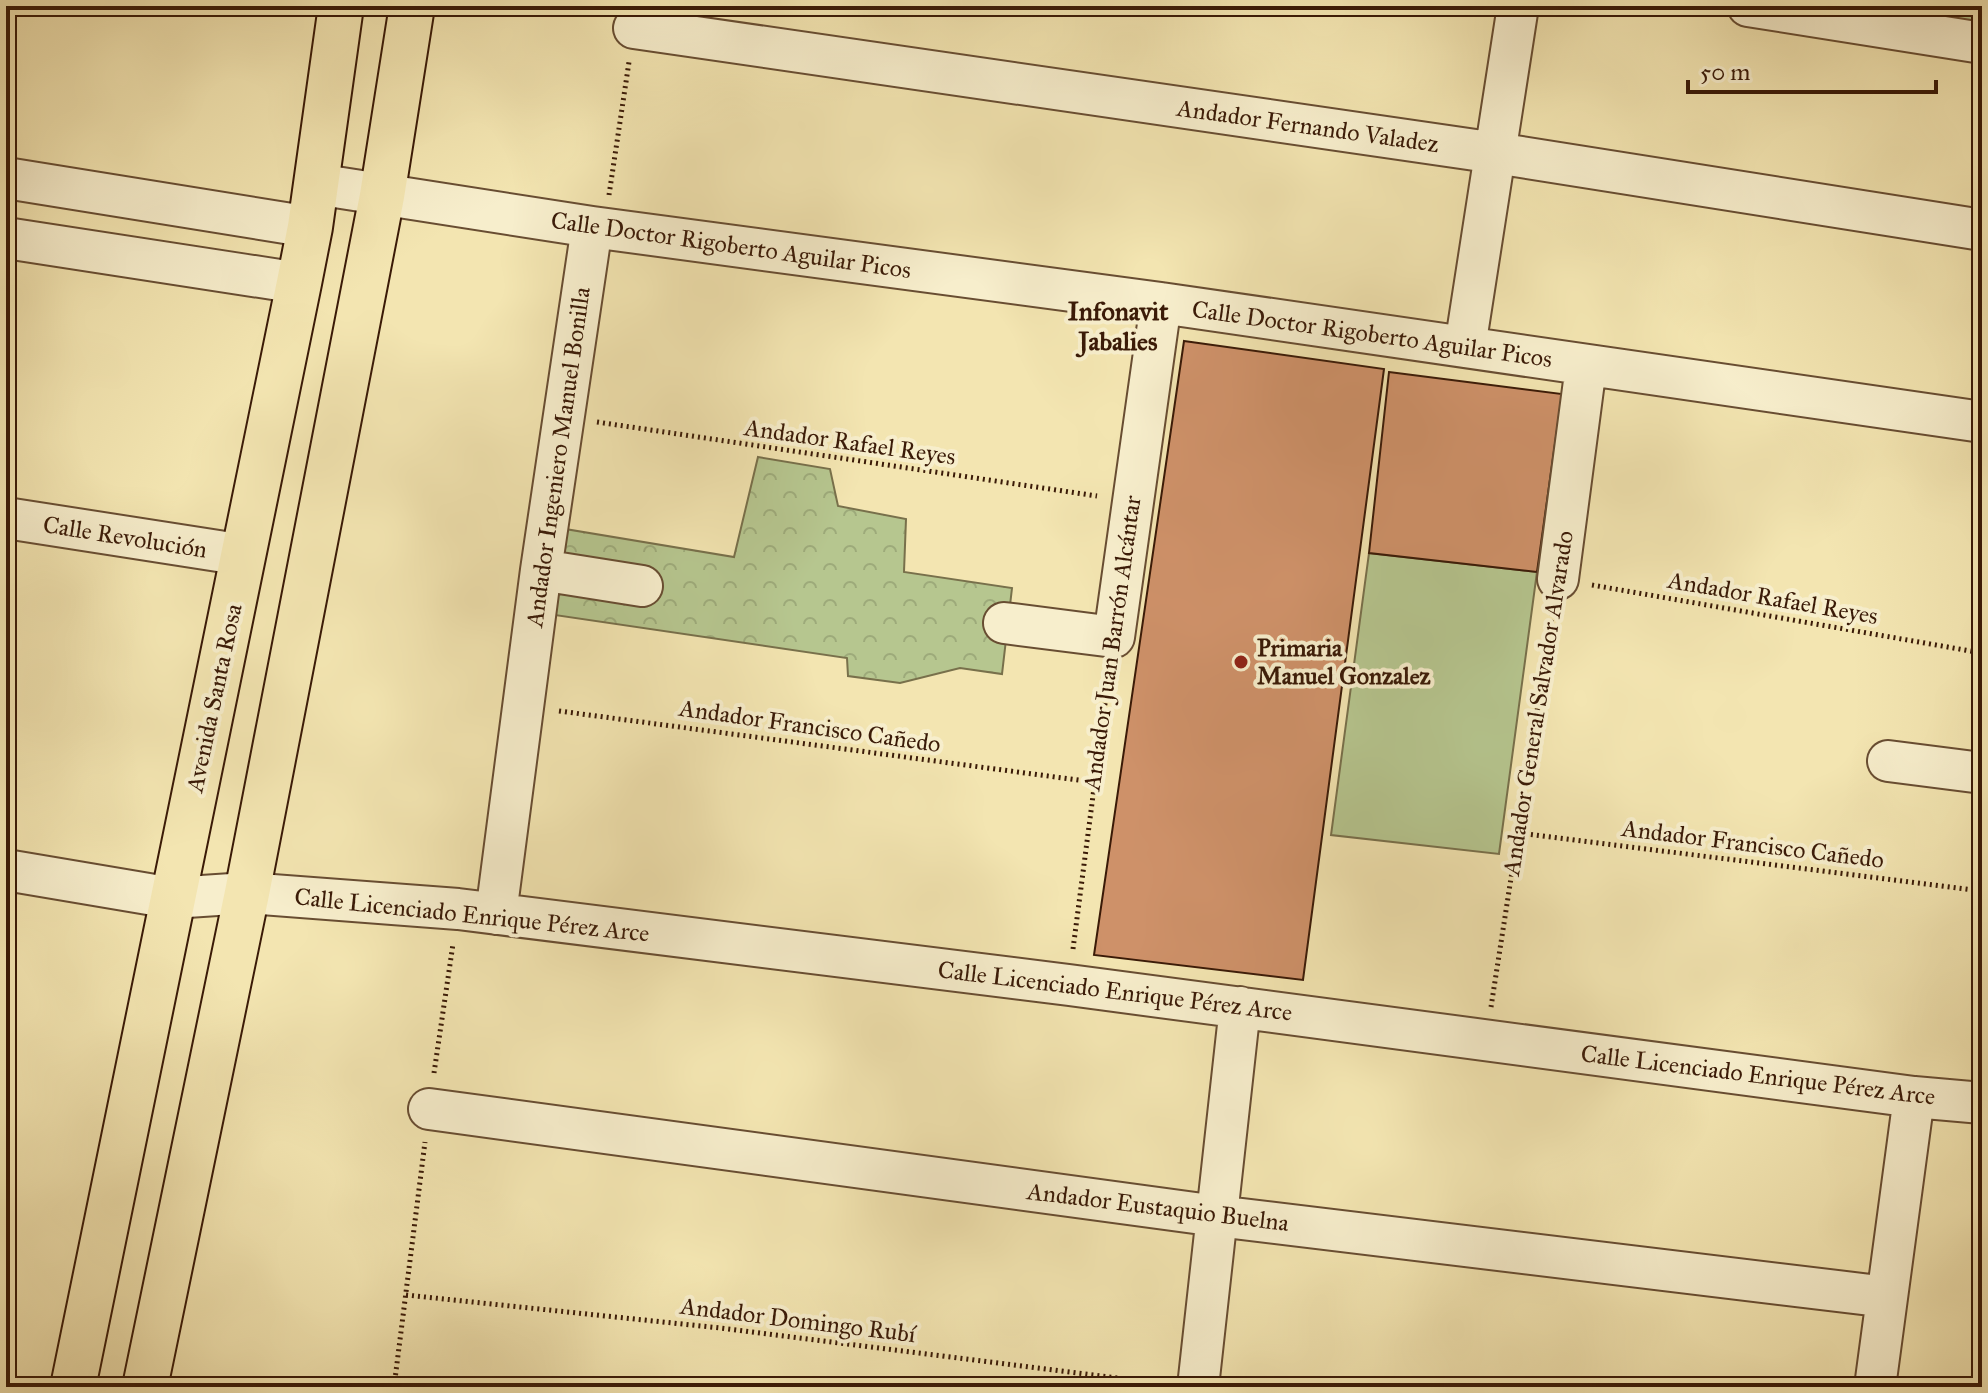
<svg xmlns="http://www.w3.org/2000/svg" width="1988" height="1393" font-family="'IM FELL Great Primer',serif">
<defs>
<pattern id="park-crowns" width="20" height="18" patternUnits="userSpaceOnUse" patternTransform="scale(2)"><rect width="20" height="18" fill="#b6c68f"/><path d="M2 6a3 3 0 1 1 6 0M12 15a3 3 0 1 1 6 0" fill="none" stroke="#9daa7a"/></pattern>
</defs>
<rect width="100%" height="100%" fill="#f3e5b1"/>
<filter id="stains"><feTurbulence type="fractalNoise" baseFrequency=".0025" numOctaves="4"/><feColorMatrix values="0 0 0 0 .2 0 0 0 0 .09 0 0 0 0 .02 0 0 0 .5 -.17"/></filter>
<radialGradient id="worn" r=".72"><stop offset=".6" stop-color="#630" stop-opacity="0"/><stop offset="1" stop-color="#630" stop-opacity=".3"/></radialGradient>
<path fill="#b6c68f" stroke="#78704b" stroke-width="2" d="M1369 553 1537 572 1499 854 1331 835Z"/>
<path fill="url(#park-crowns)" stroke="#78704b" stroke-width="2" d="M1837 6H1982V37Z
M758 457 830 469 838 506 906 519 904 572 1012 588 1002 674 960 668 900 683 848 676 847 658 541 613 553 527 734 557Z"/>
<path fill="#ce9169" stroke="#3a1a07" stroke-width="2" d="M1184 341 1384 369 1303 980 1094 955Z
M1389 372 1562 394 1537 572 1369 553Z"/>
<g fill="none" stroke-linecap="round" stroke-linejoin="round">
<g stroke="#684d32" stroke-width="44">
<path id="minor" d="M1748 6 1982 43
M634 28 1496 153 1982 230
M6 178 310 227
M316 184 592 227 1161 303 1982 422
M6 238 299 283
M1465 347 1518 6
M6 518 244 555
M541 570 642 586
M1558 579 1586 366
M1004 623 1114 637 1161 303
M1888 761 1982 773
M6 870 172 898 247 893 458 909 1069 985 1914 1097 1982 1103
M496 914 541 570 592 227
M429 1109 1217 1216 1887 1297
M1198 1387 1240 1007
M1875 1387 1914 1097"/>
</g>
<g stroke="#3a1a07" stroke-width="48">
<path id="major" d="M73 1387 299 283 310 227 341 6
M145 1387 247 893 382 196 412 6"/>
</g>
<path stroke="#3a1a07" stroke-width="5" stroke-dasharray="2 4" stroke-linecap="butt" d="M609 195 629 62
M597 422 1097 496
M1592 585 1982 653
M559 711 1093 782
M1519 833 1982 891
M1073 949 1109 673
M1491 1007 1552 614
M434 1073 453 944
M406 1295 720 1328 1164 1384
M394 1387 425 1142"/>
<use href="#minor" stroke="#f7eecc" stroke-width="40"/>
<use href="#major" stroke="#f3e5b1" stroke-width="44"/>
</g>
<circle fill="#8f2418" stroke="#f7eecc" stroke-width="3" cx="1241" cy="662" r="8"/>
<g text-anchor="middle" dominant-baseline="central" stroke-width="8" stroke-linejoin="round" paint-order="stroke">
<g font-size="24" fill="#3a1a07" stroke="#f7eecc">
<text transform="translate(1308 126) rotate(8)">Andador Fernando Valadez</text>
<text transform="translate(731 245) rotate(8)">Calle Doctor Rigoberto Aguilar Picos</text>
<text transform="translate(1372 334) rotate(8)">Calle Doctor Rigoberto Aguilar Picos</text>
<text transform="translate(850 442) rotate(8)">Andador Rafael Reyes</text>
<text transform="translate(558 457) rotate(-82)">Andador Ingeniero Manuel Bonilla</text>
<text transform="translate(125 537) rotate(9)">Calle Revolución</text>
<text transform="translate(1773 598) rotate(10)">Andador Rafael Reyes</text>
<text transform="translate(1112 643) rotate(-82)">Andador Juan Barrón Alcántar</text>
<text transform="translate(214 698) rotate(-78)">Avenida Santa Rosa</text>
<text transform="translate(1538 703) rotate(-81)">Andador General Salvador Alvarado</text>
<text transform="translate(810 726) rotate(8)">Andador Francisco Cañedo</text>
<text transform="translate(1753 844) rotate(7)">Andador Francisco Cañedo</text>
<text transform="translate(472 915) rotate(6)">Calle Licenciado Enrique Pérez Arce</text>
<text transform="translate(1115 991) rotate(7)">Calle Licenciado Enrique Pérez Arce</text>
<text transform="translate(1758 1075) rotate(7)">Calle Licenciado Enrique Pérez Arce</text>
<text transform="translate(1158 1207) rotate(7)">Andador Eustaquio Buelna</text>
<text transform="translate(798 1320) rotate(7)">Andador Domingo Rubí</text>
</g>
<g font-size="24" font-weight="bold" fill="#3a1a07" stroke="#f7eecc" text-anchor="start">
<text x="1257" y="648">Primaria<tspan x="1257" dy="28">Manuel Gonzalez</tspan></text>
</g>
<g font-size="26" font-weight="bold" fill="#3a1a07" stroke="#f7eecc">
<text x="1118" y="311">Infonavit<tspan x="1118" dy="30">Jabalies</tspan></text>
</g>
</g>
<rect width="1988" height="1393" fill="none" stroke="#f3e5b1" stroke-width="32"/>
<rect x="8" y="8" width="1972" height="1377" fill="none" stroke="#3a1a07" stroke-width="4"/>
<rect x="16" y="16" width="1956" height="1361" fill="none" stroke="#3a1a07" stroke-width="2"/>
<path d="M1688 80v12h248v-12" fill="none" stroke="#3a1a07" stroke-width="4"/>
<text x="1700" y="80" font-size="24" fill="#3a1a07" stroke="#f7eecc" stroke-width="6" paint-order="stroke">50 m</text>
<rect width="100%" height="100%" filter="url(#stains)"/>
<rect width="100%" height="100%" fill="url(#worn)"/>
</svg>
